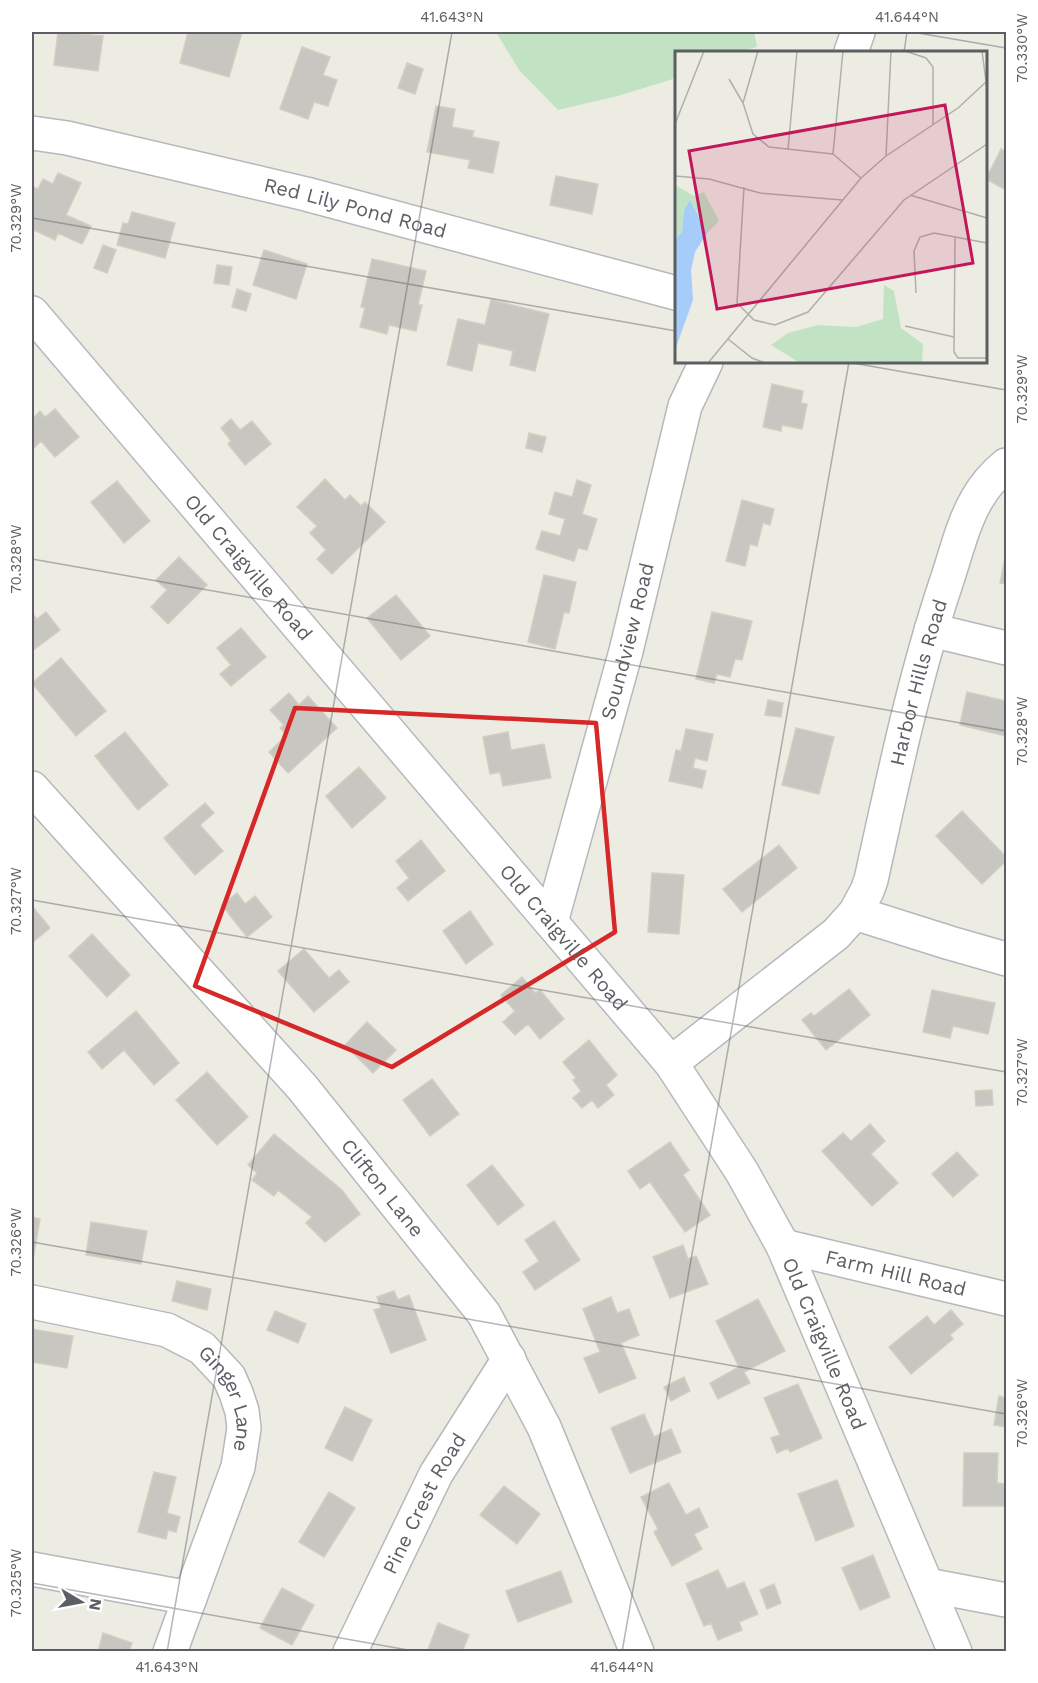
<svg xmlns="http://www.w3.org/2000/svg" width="1038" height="1683" font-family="'Work Sans',sans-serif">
<rect width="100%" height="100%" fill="#edece3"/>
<path fill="#c1e3c4" d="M496 32H754L757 47 738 52H676V78L618 96 558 110 519 70Z"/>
<path fill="#c8c6c0" stroke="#d1cec2" stroke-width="1.5" d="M58 32 103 36 98 71 54 65Z
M188 32H242L229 77 180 63Z
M302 47 330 57 323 75 337 80 328 106 314 102 308 119 280 109Z
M407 63 423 69 415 94 398 88Z
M436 106 455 109 452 127 474 131 472 137 499 142 493 173 468 168 470 160 427 152Z
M1001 149 1006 152V190L986 179Z
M58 173 81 183 66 215 91 226 82 244 58 233 55 240 32 229V204L33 201 32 200V186L38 189 43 179 53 184Z
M556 176 598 184 592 214 550 205Z
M132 212 175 223 165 258 117 245 123 223 128 224Z
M103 245 116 250 107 273 94 268Z
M264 250 307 264 296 299 253 285Z
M372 259 426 271 418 305H422L416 331 389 325 387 334 360 327 365 308 361 307Z
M217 265 232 267 229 285 214 283Z
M237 289 251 294 246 311 232 307Z
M491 300 549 314 535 371 510 365 513 351 478 343 472 371 447 365 458 319 485 325Z
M772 384 803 391 801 403 807 404 802 429 782 425 781 431 763 427Z
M55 409 79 437 55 457 41 441 32 450V419L40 411 45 417Z
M231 419 240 430 252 421 271 444 245 465 228 444 231 441 221 428Z
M529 433 546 437 542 452 526 448Z
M325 479 345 500 350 495 361 506 365 502 385 522 332 574 317 559 326 550 310 533 317 526 297 507Z
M577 480 591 485 582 514 597 519 587 550 578 548 574 561 536 549 542 531 560 536 565 519 549 514 555 492 572 497Z
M117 481 150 521 124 543 91 502Z
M742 500 774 509 770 525 763 523 757 546 750 544 745 566 726 561Z
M1006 554V584L1000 583Z
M179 557 207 585 168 624 151 607 167 590 156 580Z
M544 575 576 582 569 613 564 612 555 649 528 642Z
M396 595 430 636 401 660 367 618Z
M46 612 60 630 32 651V613L37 619Z
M712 612 752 621 742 660 735 659 730 677 717 674 714 683 696 679Z
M241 628 266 657 231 686 220 674 231 665 217 648Z
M61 658 106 711 76 736 32 683Z
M967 692 1006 701V736L960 725Z
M289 693 299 705 308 696 337 728 288 773 269 752 287 735 280 728 284 725 270 710Z
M768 700 783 703 781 717 765 715Z
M796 728 834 737 819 794 782 785Z
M686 729 713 734 707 761 695 758 693 768 706 771 702 788 669 781 676 750 681 751Z
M125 732 168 785 138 810 95 756Z
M508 732 511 750 544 744 551 778 503 786 500 772 490 774 483 737Z
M359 767 386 798 352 828 326 796Z
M205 803 214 813 200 825 223 851 195 875 164 838Z
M962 811 1006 857V861L982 884 936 836Z
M421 840 445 871 408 901 397 888 409 878 396 861Z
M779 845 797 868 742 912 723 889Z
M652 873 684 875 679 934 648 932Z
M237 893 245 904 255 896 272 917 247 937 222 905Z
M32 906 50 928 32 943Z
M470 911 493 944 466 964 443 931Z
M92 934 130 975 107 997 69 956Z
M304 949 329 978 339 970 349 982 314 1012 278 971Z
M522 977 535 993 540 990 564 1019 540 1039 528 1024 515 1035 503 1022 515 1011 501 995Z
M849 989 870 1015 826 1050 802 1020 811 1013 814 1016Z
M932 990 995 1003 988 1034 953 1026 950 1038 923 1032Z
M136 1011 179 1063 154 1085 124 1050 102 1069 88 1052Z
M367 1022 396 1050 373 1073 345 1045Z
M589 1040 617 1075 606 1085 614 1095 598 1108 592 1100 582 1108 573 1098 581 1091 573 1080 576 1078 563 1062Z
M207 1072 248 1117 217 1145 176 1100Z
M432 1079 459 1114 430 1136 403 1100Z
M992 1090 993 1105 976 1106 975 1091Z
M870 1124 885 1141 871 1154 898 1183 872 1206 822 1151 843 1133 851 1141Z
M274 1134 342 1190 360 1214 325 1242 306 1223 312 1217 278 1190 274 1196 252 1180 257 1173 248 1165Z
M670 1142 689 1170 683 1175 710 1215 685 1232 650 1182 640 1189 628 1171Z
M957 1152 978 1175 953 1197 932 1174Z
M492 1165 524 1205 498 1225 467 1185Z
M32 1217 40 1219 33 1260H32Z
M554 1221 580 1260 535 1290 523 1272 539 1261 525 1240Z
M91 1222 147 1231 141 1264 86 1255Z
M683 1245 688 1259 696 1256 708 1284 670 1298 653 1257Z
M177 1281 211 1289 207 1310 172 1301Z
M394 1291 398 1300 409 1295 426 1340 391 1353 374 1310 381 1308 377 1297Z
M611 1297 617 1313 629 1309 639 1335 621 1343 636 1378 599 1393 584 1358 600 1352 583 1309Z
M758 1299 785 1351 744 1372 750 1383 718 1399 710 1383 739 1367 716 1321Z
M951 1310 963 1324 950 1335 953 1339 911 1374 889 1347 927 1316 934 1325Z
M275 1311 306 1324 298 1343 267 1330Z
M32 1329 73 1336 67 1368 32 1362Z
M684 1377 690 1391 671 1401 664 1387Z
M798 1384 822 1438 790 1452 788 1448 777 1453 771 1438 780 1435 764 1398Z
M999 1396 1006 1398V1427L994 1425Z
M345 1407 372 1420 352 1461 325 1448Z
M644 1414 654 1437 671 1429 681 1452 630 1473 611 1428Z
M964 1453H998L997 1483 1006 1484V1506H963Z
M154 1472 176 1477 167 1513 180 1517 176 1532 168 1530 166 1539 138 1532Z
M837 1480 854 1526 816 1541 798 1494Z
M669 1483 686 1515 699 1508 708 1527 694 1534 702 1549 672 1566 654 1532 658 1529 641 1497Z
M504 1486 540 1514 517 1544 480 1515Z
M329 1492 355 1508 324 1557 299 1542Z
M873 1555 890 1597 860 1610 842 1568Z
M718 1570 727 1589 744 1582 758 1614 739 1622 742 1630 718 1640 711 1623 704 1626 686 1584Z
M561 1571 572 1602 518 1622 506 1591Z
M774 1584 781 1603 767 1609 760 1590Z
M282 1588 314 1605 292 1645 260 1628Z
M438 1623 469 1635 462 1652H427Z
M103 1633 132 1643 129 1652H98Z"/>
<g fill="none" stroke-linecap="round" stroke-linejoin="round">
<g stroke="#b5b8bc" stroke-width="36">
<g id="street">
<path d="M851 52 858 32"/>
<path id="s1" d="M32 133 67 138 306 194 676 293"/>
<path d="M931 630 1006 648"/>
<path id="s2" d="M32 788 302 1087 484 1314 544 1427 637 1652"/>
<path id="s3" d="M855 913 867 891 871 880C893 780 914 678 947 580 956 553 963 523 977 499 985 485 994 475 1006 465"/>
<path id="s4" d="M551 922 626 651 685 406 706 362"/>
<path d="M671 1063 836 934 855 913 950 943 1006 959"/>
<path id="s5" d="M783 1246 1006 1299"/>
<path id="s6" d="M32 1302 167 1330 202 1348 229 1377 236 1393 242 1411 244 1428 238 1467 170 1652"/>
<path d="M32 1569 190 1598"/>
<path d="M927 1585 1006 1600"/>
<path id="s7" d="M350 1652 436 1474 509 1359"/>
</g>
</g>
<g stroke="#b6b9be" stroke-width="36">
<g id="secondary">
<path id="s8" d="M32 313 671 1063 742 1172 783 1246 955 1652"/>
</g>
</g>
<use href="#street" stroke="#fff" stroke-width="33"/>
<use href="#secondary" stroke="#fff" stroke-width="33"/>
</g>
<path fill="none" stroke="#d62828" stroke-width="4.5" stroke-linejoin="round" d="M295 708 596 723 615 932 392 1067 195 986Z"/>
<path fill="none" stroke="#5b5e63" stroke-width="1.5" stroke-opacity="0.45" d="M912 32 1006 48M904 52 907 32M32 218 676 331M847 362 1006 390M32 559 1006 731M32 900 1006 1072M32 1242 1006 1414M32 1583 419 1652M167 1652 452 32M622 1652 849 362"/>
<g text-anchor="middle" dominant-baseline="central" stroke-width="4.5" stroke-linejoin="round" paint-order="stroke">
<g font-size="20" fill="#5b5e63" stroke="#fff">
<text stroke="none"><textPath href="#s1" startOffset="332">Red Lily Pond Road</textPath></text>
<text stroke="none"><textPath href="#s8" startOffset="334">Old Craigville Road</textPath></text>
<text stroke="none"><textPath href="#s4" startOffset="291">Soundview Road</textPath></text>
<text stroke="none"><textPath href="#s3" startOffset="240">Harbor Hills Road</textPath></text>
<text stroke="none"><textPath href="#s8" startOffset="820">Old Craigville Road</textPath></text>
<text stroke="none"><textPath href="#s2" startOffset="532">Clifton Lane</textPath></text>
<text stroke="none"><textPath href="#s5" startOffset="116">Farm Hill Road</textPath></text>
<text stroke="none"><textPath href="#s8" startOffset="1306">Old Craigville Road</textPath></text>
<text stroke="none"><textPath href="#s6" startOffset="236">Ginger Lane</textPath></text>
<text stroke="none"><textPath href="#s7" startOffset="166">Pine Crest Road</textPath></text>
</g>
</g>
<g transform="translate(675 51)">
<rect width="312" height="312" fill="#edece3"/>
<path d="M0 134 19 145 29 141 44 170 32 182 15 149 9 159 7 181 0 189ZM209 234 219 240 226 277 248 293 247 312H125L96 294 113 282 143 274 181 276 208 268Z" fill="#c1e3c4"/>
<path d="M15 149 32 182 20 201 16 219 18 249 0 299V189L7 181 9 159Z" fill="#a6ccf9"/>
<path fill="none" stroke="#afafac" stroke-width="1.5" d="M83 0 68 52 78 83 94 96 158 103M168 0 158 103 186 127M230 0 251 7 258 16V74M307 0 312 38M54 28 68 52M0 73 29 0M113 99 122 0M211 105 216 0M0 125 34 128 85 142 167 149M69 136 62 252 79 269 100 274 133 261 229 149 312 93M235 144 312 167M280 186 279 301 283 307H312M241 242 239 200 245 186 259 182 312 192M230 275 279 286M53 288 77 307 90 312M33 312 186 127 211 105 283 57 312 30"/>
<path fill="#c2185b" fill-opacity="0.15" stroke="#c2185b" stroke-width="3" d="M270 54 298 212 42 258 14 100Z"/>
<rect width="312" height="312" fill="none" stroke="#5b5e63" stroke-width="3"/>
</g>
<rect width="1038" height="1683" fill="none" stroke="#ffffff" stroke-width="66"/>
<g transform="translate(81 1602) rotate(100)" stroke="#ffffff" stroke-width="4.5" paint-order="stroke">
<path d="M0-4.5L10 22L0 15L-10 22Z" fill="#5b5e63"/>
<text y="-9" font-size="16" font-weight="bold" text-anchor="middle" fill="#5b5e63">N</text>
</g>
<rect x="33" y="33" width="972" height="1617" fill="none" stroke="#5b5e63" stroke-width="2"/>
<g font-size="15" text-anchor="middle" fill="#5b5e63">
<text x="452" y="22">41.643°N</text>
<text x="907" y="22">41.644°N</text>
<text transform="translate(1022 48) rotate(-90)" y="5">70.330°W</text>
<text transform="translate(16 218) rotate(-90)" y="5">70.329°W</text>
<text transform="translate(1022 389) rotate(-90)" y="5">70.329°W</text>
<text transform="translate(16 559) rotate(-90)" y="5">70.328°W</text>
<text transform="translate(1022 731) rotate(-90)" y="5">70.328°W</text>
<text transform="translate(16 901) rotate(-90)" y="5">70.327°W</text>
<text transform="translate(1022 1072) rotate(-90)" y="5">70.327°W</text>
<text transform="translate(16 1242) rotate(-90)" y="5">70.326°W</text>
<text transform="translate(1022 1413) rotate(-90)" y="5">70.326°W</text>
<text transform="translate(16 1583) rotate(-90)" y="5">70.325°W</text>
<text x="167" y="1672">41.643°N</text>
<text x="622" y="1672">41.644°N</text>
</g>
</svg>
